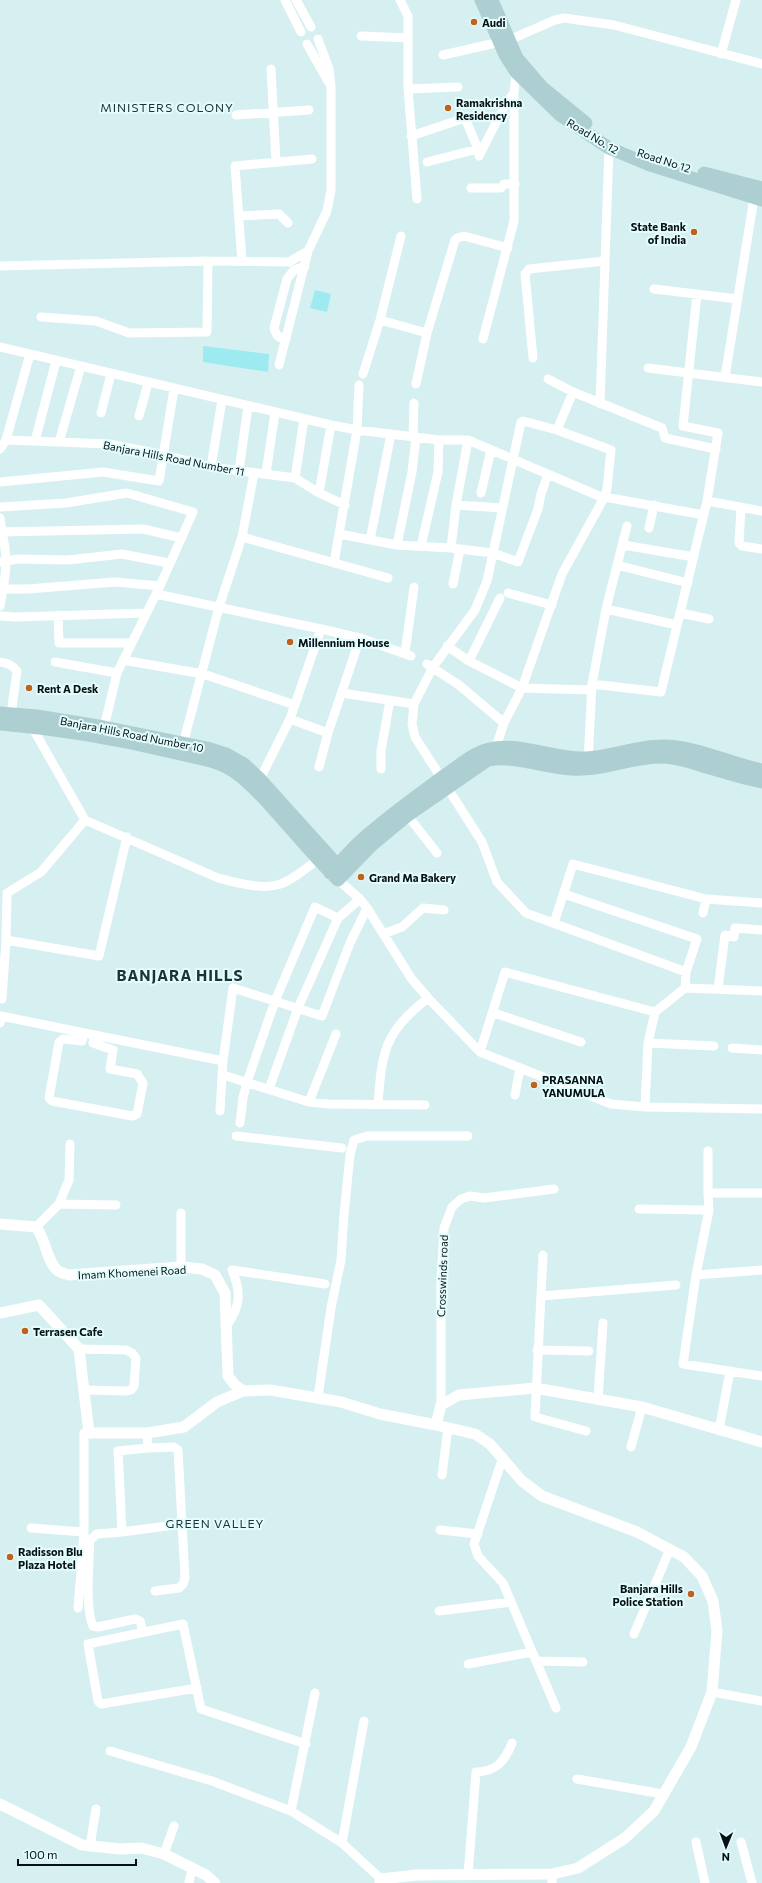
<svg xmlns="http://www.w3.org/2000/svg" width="762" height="1883" font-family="Commissioner,sans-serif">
<rect width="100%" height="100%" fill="#d6eff1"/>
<path fill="#9debf1" d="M315 290 331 294 327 312 310 308Z
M203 346 269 354 268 372 203 362Z"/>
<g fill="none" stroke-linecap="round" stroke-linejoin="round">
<path stroke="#fff" stroke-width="9" d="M285 0 301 32
M296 0 311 27
M400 0 408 16V89L417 199
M361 36 408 38
M307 44 329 83
M721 54 736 0
M443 55 509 40 555 20 564 18 614 25 762 64
M271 69 276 162
M408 89 458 87
M236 115 309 110
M411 136 465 118 478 149 427 162
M479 156 505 105 514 93
M471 188H501L504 184H515
M239 216 279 214 288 223
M242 261 235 166 312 159
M0 266 208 261 289 262 308 251
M654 289 738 299
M41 317 96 321 129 333 207 332 208 261
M380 320 427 333
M286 339C278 338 276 335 274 328L287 279 294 270 305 266
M483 339 514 221V93L516 72
M0 347 331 425 357 430 439 440H468L599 496 704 515
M533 358 525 274 529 269 605 261
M279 365 308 251 327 211 331 190V87L329 69 318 39
M648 368 762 382
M363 374 380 320 401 236
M725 377 755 192
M548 379 573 392
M416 384 427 333 455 240 457 238 464 236 508 248
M600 404 609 148
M101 413 111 374
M139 416 148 383
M557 430 573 392 662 428 665 438 716 449
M413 437 414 403
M6 440 30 354
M35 441 56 361
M59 442 81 366
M0 449 6 440 109 444 165 455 211 467 295 478 319 493 345 505
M211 467 222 400
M239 471 248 406
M266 473 275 413
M295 478 304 419
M0 482 103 472 159 481 174 389
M319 493 331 425
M481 493 491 450
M707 501 762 511
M456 505 502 508
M0 507 66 503 127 493 193 512 160 586 117 673 103 732
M741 507 739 543 742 546 762 549
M0 518C1 529 4 539 5 549 8 569 3 587 0 606
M649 528 654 505
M0 532 143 529 182 538
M339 534 397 545 451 548 493 553 518 562 538 509 541 494 548 474
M242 537 388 578
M370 540 391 434
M397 545 412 472 416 437
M623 545 694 557
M421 546 438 472 439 440
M451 548 456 505 468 440
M0 562 18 559 68 560 122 554 169 563
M334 563 357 430 359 385
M617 565 688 583
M453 584 460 549
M4 589H28L115 582 160 586
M508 593 552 605
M156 594 321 629 360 638 411 656
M606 609 677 625
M680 613 709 619
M58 615 59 643H131
M0 616 16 617 146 613
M447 646 469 661 522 688 591 690
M405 653 414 587
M123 660 203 674 295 705
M469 661 500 598
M0 662C7 663 13 665 17 671L11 714
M55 662 117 673
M427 664 459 685 504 723
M592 684 661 692 707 501 718 433 683 426 697 294
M342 693 414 704
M290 719 328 733
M33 723 32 727 85 820 218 878C237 883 265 891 283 883 295 878 307 868 317 860
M496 747 504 723 522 688 562 574 605 496 607 489 611 450 557 430 523 421 521 422 487 581 475 610 433 667 414 704 412 724 415 737 482 842 497 882 526 913 686 972
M182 748 219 607 242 537 254 473
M588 762 592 684 606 609 627 526
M319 767 328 733 360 638
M381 769V751L390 700
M260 779 290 719 321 629
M404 811 437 853
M338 880 360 899 367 908 411 978 428 998 480 1052 611 1104 645 1107 762 1109
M564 894 697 939 686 972 685 988
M703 913 706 899
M554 923 573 864 706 899 762 903
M383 934 402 927 423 908 444 910
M6 940 99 956 127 837
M718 989 725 935 734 937 735 928 762 930
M2 999 6 940 7 893 41 872 85 820
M494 1013 581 1042
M0 1023 1 1016 223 1061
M84 1033 82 1041 63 1039 59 1042 49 1098 52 1101 132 1116 137 1114 143 1083 137 1074 110 1069 113 1050 93 1043 95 1035
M648 1043 714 1046
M732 1048 762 1050
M480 1052 505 972 655 1012
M223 1075 309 1102 329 1104 425 1105
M269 1089 298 1008 338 918 360 899
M515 1095 520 1068
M309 1102 336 1034
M378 1104C382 1051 384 1033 428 998
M645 1107 648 1043 655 1012 685 988 762 991
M220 1111 223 1061 233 988 322 1016 350 943 367 908
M240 1123 243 1098 247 1082 275 1001 315 907 338 918
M236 1136 342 1148
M708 1151V1193
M59 1204 116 1205
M639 1209 709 1210 708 1193H762
M36 1227 59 1204 69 1180 70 1144
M543 1255 535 1417 586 1431
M181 1267V1213
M762 1270 696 1275 683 1364 762 1376
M696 1275 709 1210
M541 1296 676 1285
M227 1325C241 1306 241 1291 232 1270L325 1284
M79 1349 126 1350 132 1353 136 1358 134 1386 131 1390 127 1391 84 1390
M537 1350 589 1351
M318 1397 331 1308 341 1260 344 1214 350 1155 354 1140 367 1136H468
M598 1399 603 1323
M441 1405V1281L444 1228 452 1207 461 1199 470 1196 484 1198 554 1189
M719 1430 730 1371
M147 1433 148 1448 174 1447 178 1450 185 1578 183 1584 179 1588 155 1591
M631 1447 642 1407
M148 1448 118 1451 122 1532 182 1524
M503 1457 474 1544 478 1556 503 1583 556 1708
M442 1475 448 1428
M31 1528 84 1532
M440 1530 478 1534
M122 1532 97 1534 90 1540C89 1561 85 1609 93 1626L98 1627 135 1619 140 1621 143 1632
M78 1608 84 1532V1433
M439 1611 511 1602
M634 1634 670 1549
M536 1661 583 1662
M468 1664 532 1652
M197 1688 101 1704 98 1701 88 1644 183 1624 201 1709 306 1744
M712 1692 762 1701
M110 1751 212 1781 291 1811 342 1843 381 1879
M577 1779 663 1794
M291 1811 315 1693
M696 1842 705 1883
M741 1842 752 1883
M342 1843 364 1721
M90 1846 96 1809
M164 1854 174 1826
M468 1875 476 1772C496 1772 505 1761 512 1743
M189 1883 192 1868
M552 1883V1874"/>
<path stroke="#fff" stroke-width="11" d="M0 1224 36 1227C46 1239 46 1260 57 1270 60 1273 66 1274 69 1275L181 1267 202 1269 215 1275 225 1293 228 1376 234 1384 243 1391
M0 1313 39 1305 79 1349 89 1433H147L184 1427 217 1402 243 1391 270 1390 341 1402 380 1414 436 1425 441 1405 459 1395 535 1388 642 1407 762 1442
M0 1804 82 1845 120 1849 141 1848 164 1854 206 1875 215 1883
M380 1883 381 1879 416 1875 552 1874 578 1868 625 1838 654 1811 691 1747 712 1692 717 1631 713 1601 702 1576 684 1557 637 1532 542 1496 522 1481 490 1444 475 1434 436 1425"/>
<path stroke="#aecfd2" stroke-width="13" d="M481 0 505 55 516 72 560 115 609 148 650 165 762 200
M492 0 517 58 542 87 586 123
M704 173 762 188
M0 713 37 716 104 727 207 748 226 754 244 764 260 779 343 871
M0 724C59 729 119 739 176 753 197 758 218 760 236 773 248 781 257 792 267 802 291 828 313 856 338 880L372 845 407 816 488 760C516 755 544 768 572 769 603 771 631 757 662 757 676 757 690 762 703 766 723 772 742 778 762 782
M330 873C342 860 353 847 366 836 391 814 418 795 445 775 460 765 476 750 495 748 524 744 553 758 582 758 609 758 635 746 662 746 692 745 732 764 762 770"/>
</g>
<g fill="#c1621b" stroke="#e3fdfe" stroke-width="1.5">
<circle cx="474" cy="22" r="4"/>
<circle cx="448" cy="108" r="4"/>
<circle cx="694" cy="232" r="4"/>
<circle cx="290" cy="642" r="4"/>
<circle cx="29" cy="688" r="4"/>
<circle cx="361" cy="877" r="4"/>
<circle cx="534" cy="1085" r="4"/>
<circle cx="25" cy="1331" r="4"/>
<circle cx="10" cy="1557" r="4"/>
<circle cx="691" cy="1594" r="4"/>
</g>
<g text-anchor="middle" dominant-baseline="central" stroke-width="4" stroke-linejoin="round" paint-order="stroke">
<g font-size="11" font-weight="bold" fill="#081112" stroke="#e3fdfe" text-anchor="start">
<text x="482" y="22">Audi</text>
<text x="456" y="102">Ramakrishna<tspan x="456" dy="13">Residency</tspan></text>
<text x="686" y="226" text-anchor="end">State Bank<tspan x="686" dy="13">of India</tspan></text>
<text x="298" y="642">Millennium House</text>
<text x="37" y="688">Rent A Desk</text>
<text x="369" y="877">Grand Ma Bakery</text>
<text x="542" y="1079">PRASANNA<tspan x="542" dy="13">YANUMULA</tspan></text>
<text x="33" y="1331">Terrasen Cafe</text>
<text x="18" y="1551">Radisson Blu<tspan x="18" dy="13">Plaza Hotel</tspan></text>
<text x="683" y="1588" text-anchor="end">Banjara Hills<tspan x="683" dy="13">Police Station</tspan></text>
</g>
<g font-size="11" fill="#081112" stroke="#e3fdfe">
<text transform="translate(593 136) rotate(31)">Road No. 12</text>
<text transform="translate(664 160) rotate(18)">Road No 12</text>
<text transform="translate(174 458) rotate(11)">Banjara Hills Road Number 11</text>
<text transform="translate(132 734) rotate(11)">Banjara Hills Road Number 10</text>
<text transform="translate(132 1272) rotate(-3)">Imam Khomenei Road</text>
<text transform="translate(442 1276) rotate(-88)">Crosswinds road</text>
</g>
<g font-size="12" letter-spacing="1" fill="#1d3233" stroke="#e3fdfe">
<text x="167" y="107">MINISTERS COLONY</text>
<text x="215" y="1523">GREEN VALLEY</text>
</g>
<g font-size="15" font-weight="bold" letter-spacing="1" fill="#1d3233" stroke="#e3fdfe">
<text x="180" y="975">BANJARA HILLS</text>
</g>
</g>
<g transform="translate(726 1847) rotate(181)" stroke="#e3fdfe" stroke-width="3" paint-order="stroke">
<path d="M0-3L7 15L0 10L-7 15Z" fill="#081112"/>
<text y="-6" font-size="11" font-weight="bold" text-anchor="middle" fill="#081112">N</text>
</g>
<path d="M18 1859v6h118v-6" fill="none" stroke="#081112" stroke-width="2"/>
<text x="24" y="1859" font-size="12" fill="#081112" stroke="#e3fdfe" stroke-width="3" paint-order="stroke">100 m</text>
</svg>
